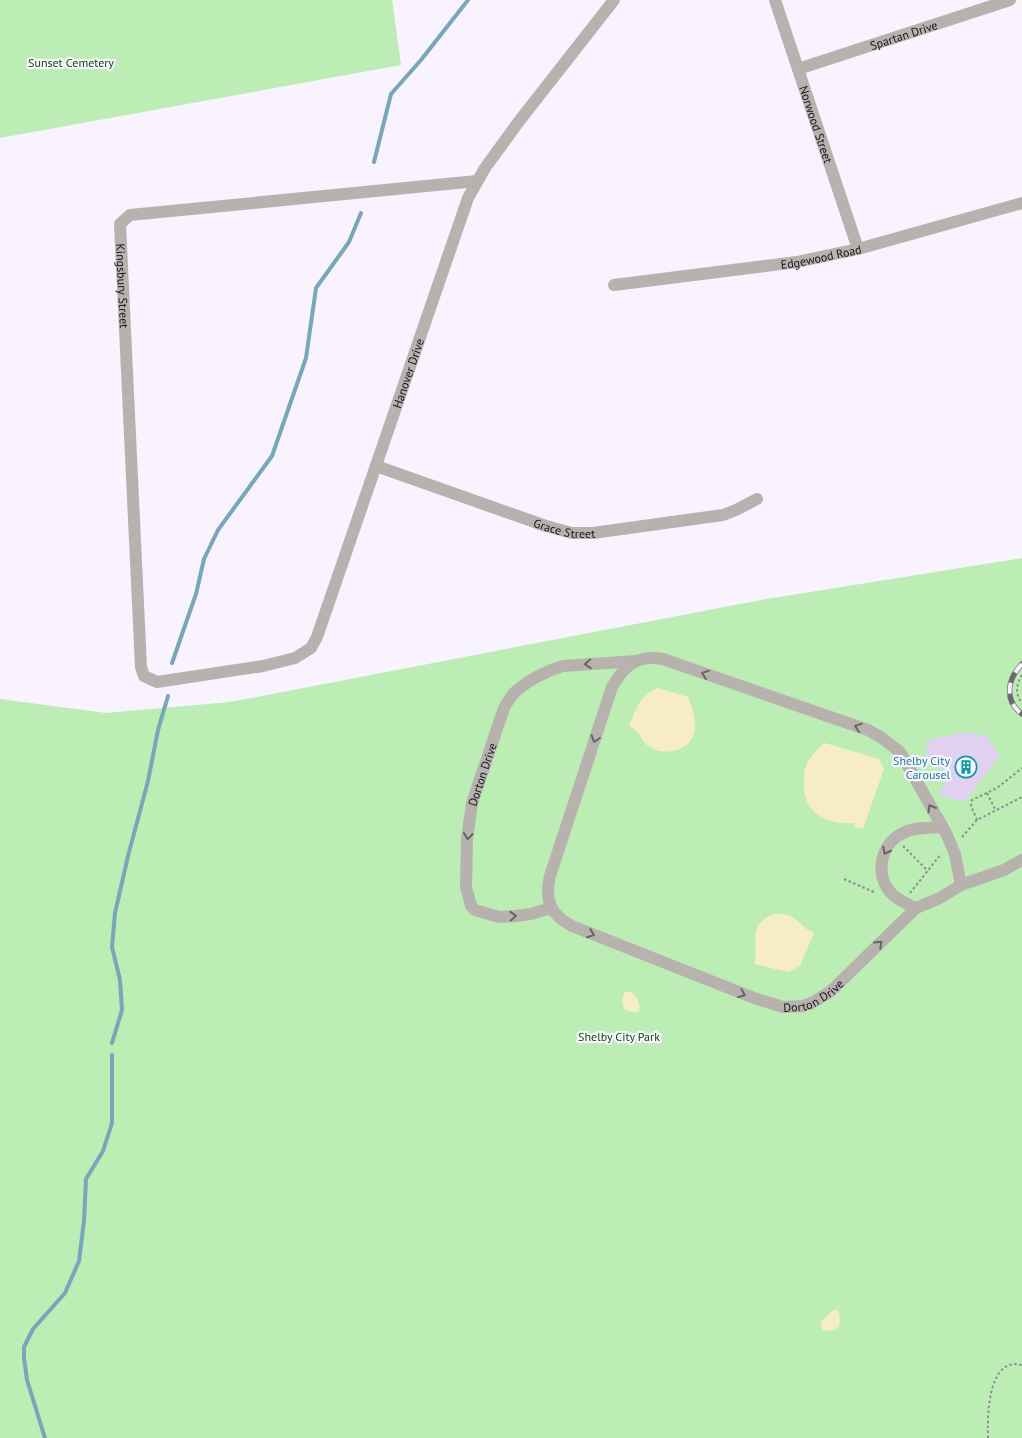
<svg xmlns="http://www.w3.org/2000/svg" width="1022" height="1438" font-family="'PT Sans',sans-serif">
<rect width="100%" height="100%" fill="#f9f2ff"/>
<path fill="#bbedb4" d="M0 0H392L401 65 0 138Z
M1022 558V1438H0V699L106 713 230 702 761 600Z"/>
<path fill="#f6ecc6" d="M658 688 688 697C696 716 702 742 677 750 668 753 658 752 651 748 640 742 642 732 629 726 638 706 637 698 658 688Z
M825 743 879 759 884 769 863 829 855 827V823C825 825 801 812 804 779 804 772 805 765 809 760 813 753 819 748 825 743Z
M773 914C798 912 796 925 814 933L800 966 788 972 754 964C760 943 745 927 773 914Z
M627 991 633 993 638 999 640 1008 638 1012C623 1013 620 1006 624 993Z
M837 1309C841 1314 840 1321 839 1327L832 1331 823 1330 821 1326V1322L832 1311Z"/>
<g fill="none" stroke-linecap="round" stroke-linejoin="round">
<path stroke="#77a7b8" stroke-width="4" d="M374 162 391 94 421 60 468 0
M172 663 196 594 204 559 218 530 272 456 306 358 316 288 349 242 361 213
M112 1043 122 1010 120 980 112 947 115 913 128 856 148 781 158 730 168 696
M45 1438 27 1380 24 1358V1347L33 1329 65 1293 79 1261 84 1221 86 1179 103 1151 112 1123V1055"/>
</g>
<path fill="#e2d0f3" d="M965 732 986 736 1000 756 965 801 939 796 947 779 936 760 925 758 928 740Z"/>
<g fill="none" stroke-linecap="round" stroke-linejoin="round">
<path stroke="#8f8b93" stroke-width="2" stroke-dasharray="2.5 2.5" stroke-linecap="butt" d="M1022 675C1016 684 1015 695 1022 703
M987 793 996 811
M977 820 971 806 972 800 997 788 1022 768
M962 837 977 820 1022 797
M903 846 928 871
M844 879 876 893
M910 893 941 854
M988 1438C987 1416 988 1356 1022 1365"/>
<g stroke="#b8b2af" stroke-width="12">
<path id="s1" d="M775 0 858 249"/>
<path id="s2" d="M798 69 1010 0"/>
<path id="s3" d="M477 181 130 215 120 224 141 667 144 676 157 682 263 666 295 658 311 648 317 637 468 198 485 168 520 120 614 0"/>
<path id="s4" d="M614 285 797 262 858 249 1022 203"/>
<path id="s5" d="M376 466 546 526 572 533H593L723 515 736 510 757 499"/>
<path id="s6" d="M961 885 955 854 946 833 900 752 882 738 868 730 663 659C637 654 624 666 612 687L550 876C544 900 551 915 572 926L754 998 783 1007 803 1006 812 1003 831 991 916 908 940 898 961 885 1004 870 1022 860"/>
<path id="s7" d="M551 908 531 914 516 916 499 917 475 910 471 906 469 898 466 887 467 839 472 803 504 708C507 703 510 698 513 694 526 681 546 671 563 666L636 661"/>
<path d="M916 908C907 904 899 901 892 894 875 877 879 846 901 834 913 827 928 828 943 827"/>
</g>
<g stroke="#6e6a71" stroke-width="5.5">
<path id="rail" d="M1022 664C1007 679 1004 701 1022 714"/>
</g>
<use href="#rail" stroke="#f9f2ff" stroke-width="4" stroke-dasharray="11" stroke-linecap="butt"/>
</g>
<defs><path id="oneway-chevron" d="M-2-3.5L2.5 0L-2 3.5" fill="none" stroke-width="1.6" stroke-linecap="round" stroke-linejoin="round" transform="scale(1.25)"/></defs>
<g stroke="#686464">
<use href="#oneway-chevron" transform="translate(588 664) rotate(176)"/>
<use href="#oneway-chevron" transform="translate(705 674) rotate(-161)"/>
<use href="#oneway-chevron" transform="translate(858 727) rotate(-161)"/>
<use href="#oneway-chevron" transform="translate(595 739) rotate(108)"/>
<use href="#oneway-chevron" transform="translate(931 808) rotate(-120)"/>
<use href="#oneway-chevron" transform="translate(468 836) rotate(96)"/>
<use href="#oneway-chevron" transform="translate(886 851) rotate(117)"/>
<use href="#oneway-chevron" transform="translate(513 916) rotate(-4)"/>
<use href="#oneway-chevron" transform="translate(591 934) rotate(21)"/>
<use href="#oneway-chevron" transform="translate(879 944) rotate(-44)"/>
<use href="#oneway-chevron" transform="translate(742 994) rotate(22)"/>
</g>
<defs>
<g id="building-ring" transform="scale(1.125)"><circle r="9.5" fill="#f9f2ff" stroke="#0f9aa8" stroke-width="1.5"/><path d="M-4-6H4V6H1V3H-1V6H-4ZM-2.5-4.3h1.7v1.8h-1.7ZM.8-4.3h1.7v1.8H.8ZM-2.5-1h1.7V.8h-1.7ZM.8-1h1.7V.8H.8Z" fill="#0f9aa8"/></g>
</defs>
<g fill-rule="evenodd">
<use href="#building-ring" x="966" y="767"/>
</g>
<g text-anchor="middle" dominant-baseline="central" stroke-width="4.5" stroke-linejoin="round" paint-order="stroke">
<g font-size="12" fill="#171519" stroke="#f9f2ff">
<text stroke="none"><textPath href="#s2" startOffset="111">Spartan Drive</textPath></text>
<text stroke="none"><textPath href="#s1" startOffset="131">Norwood Street</textPath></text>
<text stroke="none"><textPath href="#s4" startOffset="209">Edgewood Road</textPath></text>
<text stroke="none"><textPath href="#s3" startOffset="424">Kingsbury Street</textPath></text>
<text stroke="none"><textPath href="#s3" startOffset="1280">Hanover Drive</textPath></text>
<text stroke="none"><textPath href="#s5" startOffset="199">Grace Street</textPath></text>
<text stroke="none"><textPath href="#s7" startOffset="218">Dorton Drive</textPath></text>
<text stroke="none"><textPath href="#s6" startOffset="985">Dorton Drive</textPath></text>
</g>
<g font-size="12" fill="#085000" stroke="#f9f2ff">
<text x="71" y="62">Sunset Cemetery</text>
<text x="619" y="1036">Shelby City Park</text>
</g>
<g font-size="12" fill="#0d838f" stroke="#f9f2ff" text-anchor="end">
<text x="950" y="760">Shelby City<tspan x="950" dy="14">Carousel</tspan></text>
</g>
</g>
</svg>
